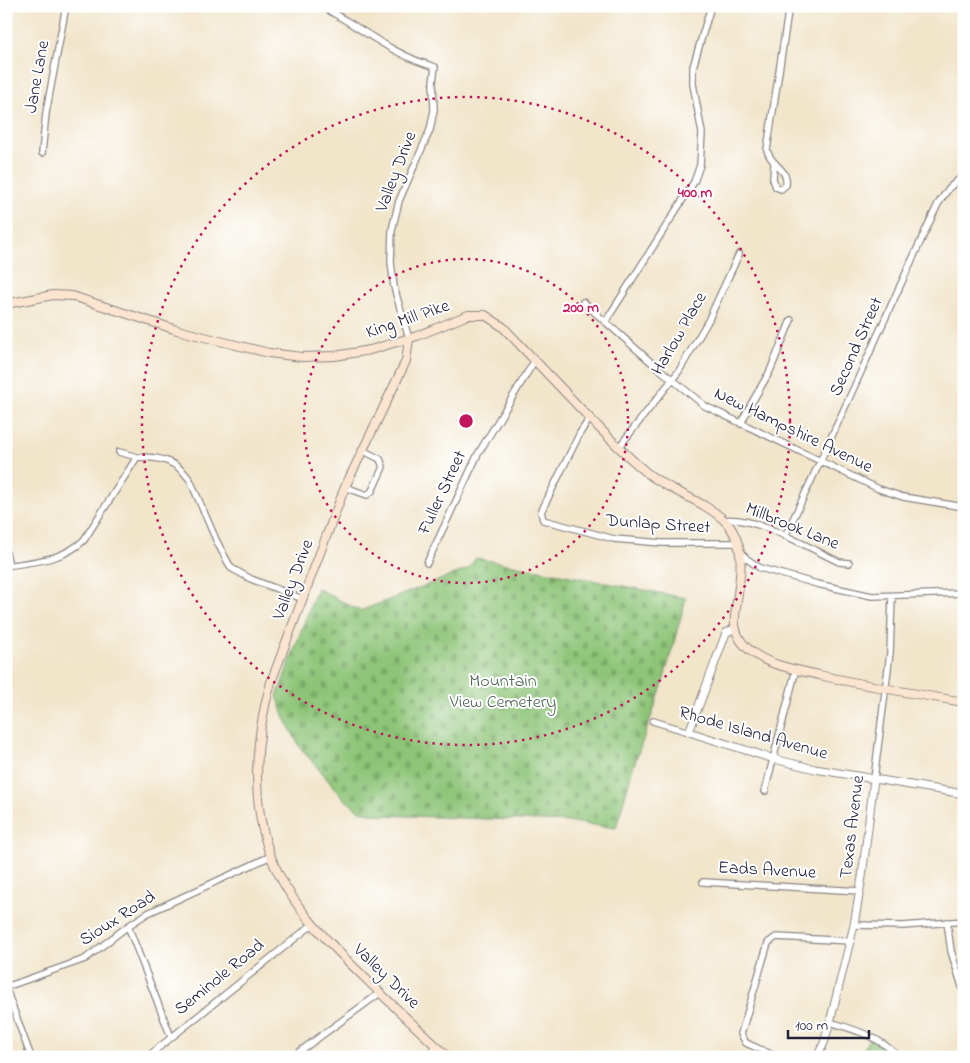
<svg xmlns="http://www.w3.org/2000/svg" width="970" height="1063" font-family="'Indie Flower',sans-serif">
<defs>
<pattern id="cemetery-stones" width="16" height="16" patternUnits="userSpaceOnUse" patternTransform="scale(1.25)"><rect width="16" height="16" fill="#8dc477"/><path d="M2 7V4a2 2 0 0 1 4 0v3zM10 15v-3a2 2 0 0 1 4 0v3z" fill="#79a868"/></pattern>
</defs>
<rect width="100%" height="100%" fill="#fff"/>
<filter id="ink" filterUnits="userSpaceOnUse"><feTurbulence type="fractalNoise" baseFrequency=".02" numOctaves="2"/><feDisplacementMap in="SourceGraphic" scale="10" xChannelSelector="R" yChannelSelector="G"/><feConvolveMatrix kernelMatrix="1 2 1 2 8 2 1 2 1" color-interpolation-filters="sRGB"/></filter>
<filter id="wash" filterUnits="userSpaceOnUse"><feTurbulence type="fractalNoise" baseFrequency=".0096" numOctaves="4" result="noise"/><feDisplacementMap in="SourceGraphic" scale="20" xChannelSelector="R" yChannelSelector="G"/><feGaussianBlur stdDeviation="1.12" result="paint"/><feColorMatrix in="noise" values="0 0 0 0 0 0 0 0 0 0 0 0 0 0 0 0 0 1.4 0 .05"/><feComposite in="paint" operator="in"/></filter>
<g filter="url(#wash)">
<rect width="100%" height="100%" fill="#f1e5ca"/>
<path fill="url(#cemetery-stones)" stroke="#587359" d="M476 558 686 598 662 686 633 768 616 828 571 822 381 815 360 811 343 798 299 746 285 718 277 696 317 588 360 611 468 569Z
M869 1038 886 1048 894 1057H860Z"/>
</g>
<g filter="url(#ink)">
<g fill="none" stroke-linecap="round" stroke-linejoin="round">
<g stroke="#8a8482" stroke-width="8">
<path id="minor" d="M321 6C361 27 390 54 435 67L433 82 434 110 430 130 399 201 392 230 391 262 394 287 409 339
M42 153 46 113 66 6
M774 164 773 179 776 187 781 189 786 185C789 169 770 165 767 150L789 6
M583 302 652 363 705 406 879 489 903 497 964 507
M606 321 694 182 700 165 702 133 693 84V67L711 6
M590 418 580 433 541 512 543 520 614 539 662 543H737
M741 424 747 411 770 371 791 320
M619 447 679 371 708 321 739 254
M119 452 137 457
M345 487 367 495 372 491 383 467 380 459 362 450
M724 520C753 515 812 549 839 562L849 563
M785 536C838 426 886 314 938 204L949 188 964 175
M740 552 747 559 760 568 817 584 872 596 964 593
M6 553 9 565
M427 563 478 454 535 360
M6 566C35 561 62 561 84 540L137 457C160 457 176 460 190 480L217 542 231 568 251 579 303 599
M653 721 689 732
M874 779 890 653 892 597
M765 791 796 669
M964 820V881
M703 882 860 891
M963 921 964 900
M947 922 951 951 964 993
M854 925 903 926 964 921
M128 926 171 1037
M6 987 85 959 128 926 148 913 271 856
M6 989 31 1057
M830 1022C858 1031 878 1036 899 1057
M147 1057 313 924
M292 1057 380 993
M424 1057 437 1047
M777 1057 746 1043 741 1034 768 943 776 937 851 941"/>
</g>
<g stroke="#8a8482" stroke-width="9">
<path id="tertiary" d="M735 628 726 633 689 732 774 759 815 769 964 794
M817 1057 824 1043 830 1022 854 925 862 877 874 779"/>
</g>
<g stroke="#8a8482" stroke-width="10">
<path id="secondary" d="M6 304 53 295 72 296 177 330 220 341 269 353 302 357 335 356 370 350 417 336 468 315H485L503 327C529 354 555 382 581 409 602 431 623 453 646 472 670 492 704 500 726 522 750 548 738 586 735 616 733 634 743 647 758 656 776 667 799 670 819 675 867 686 915 694 964 702
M409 339 406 361 345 487 271 682C255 738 250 801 271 857 289 904 327 941 363 976 391 1004 419 1030 448 1057"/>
</g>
<use href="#minor" stroke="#fff" stroke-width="5.5"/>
<use href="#tertiary" stroke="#fff" stroke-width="7"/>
<use href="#secondary" stroke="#fce5d0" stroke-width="8"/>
</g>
</g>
<g fill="none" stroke="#c2185b" stroke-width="2.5" stroke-dasharray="2.5 5">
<circle cx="466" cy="421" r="162"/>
<circle cx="466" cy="421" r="324"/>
</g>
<g text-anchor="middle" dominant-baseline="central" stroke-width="4" stroke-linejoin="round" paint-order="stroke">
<g font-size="18" fill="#22223b" stroke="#fff">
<text transform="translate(38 77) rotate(-80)">Jane Lane</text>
<text transform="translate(397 172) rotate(-69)">Valley Drive</text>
<text transform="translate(408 320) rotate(-19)">King Mill Pike</text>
<text transform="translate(680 334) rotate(-60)">Harlow Place</text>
<text transform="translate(857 347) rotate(-66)">Second Street</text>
<text transform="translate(793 431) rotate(26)">New Hampshire Avenue</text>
<text transform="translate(443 493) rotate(-65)">Fuller Street</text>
<text transform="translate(658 525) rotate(4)">Dunlap Street</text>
<text transform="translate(792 527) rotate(22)">Millbrook Lane</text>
<text transform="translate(294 580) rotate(-69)">Valley Drive</text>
<text transform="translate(753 734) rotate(16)">Rhode Island Avenue</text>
<text transform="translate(853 827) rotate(-83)">Texas Avenue</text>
<text transform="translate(767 871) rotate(3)">Eads Avenue</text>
<text transform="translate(118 919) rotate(-33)">Sioux Road</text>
<text transform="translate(386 977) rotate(44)">Valley Drive</text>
<text transform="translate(220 978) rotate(-39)">Seminole Road</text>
</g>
<g font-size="18" fill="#4d6353" stroke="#fff">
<text x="503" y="682">Mountain<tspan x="503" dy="21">View Cemetery</tspan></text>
</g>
</g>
<circle cx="466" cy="421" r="8" fill="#c2185b" stroke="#fff" stroke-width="2.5"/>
<g font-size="15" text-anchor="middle" font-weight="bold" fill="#c2185b" stroke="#fff" stroke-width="4" stroke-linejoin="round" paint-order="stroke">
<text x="695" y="197">400 m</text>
<text x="581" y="312">200 m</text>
</g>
<rect width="970" height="1063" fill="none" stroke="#fff" stroke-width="25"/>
<path d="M788 1030v8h81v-8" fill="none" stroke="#22223b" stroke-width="2.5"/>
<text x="795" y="1030" font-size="15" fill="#22223b" stroke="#ffffff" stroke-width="4" paint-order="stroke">100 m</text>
</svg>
